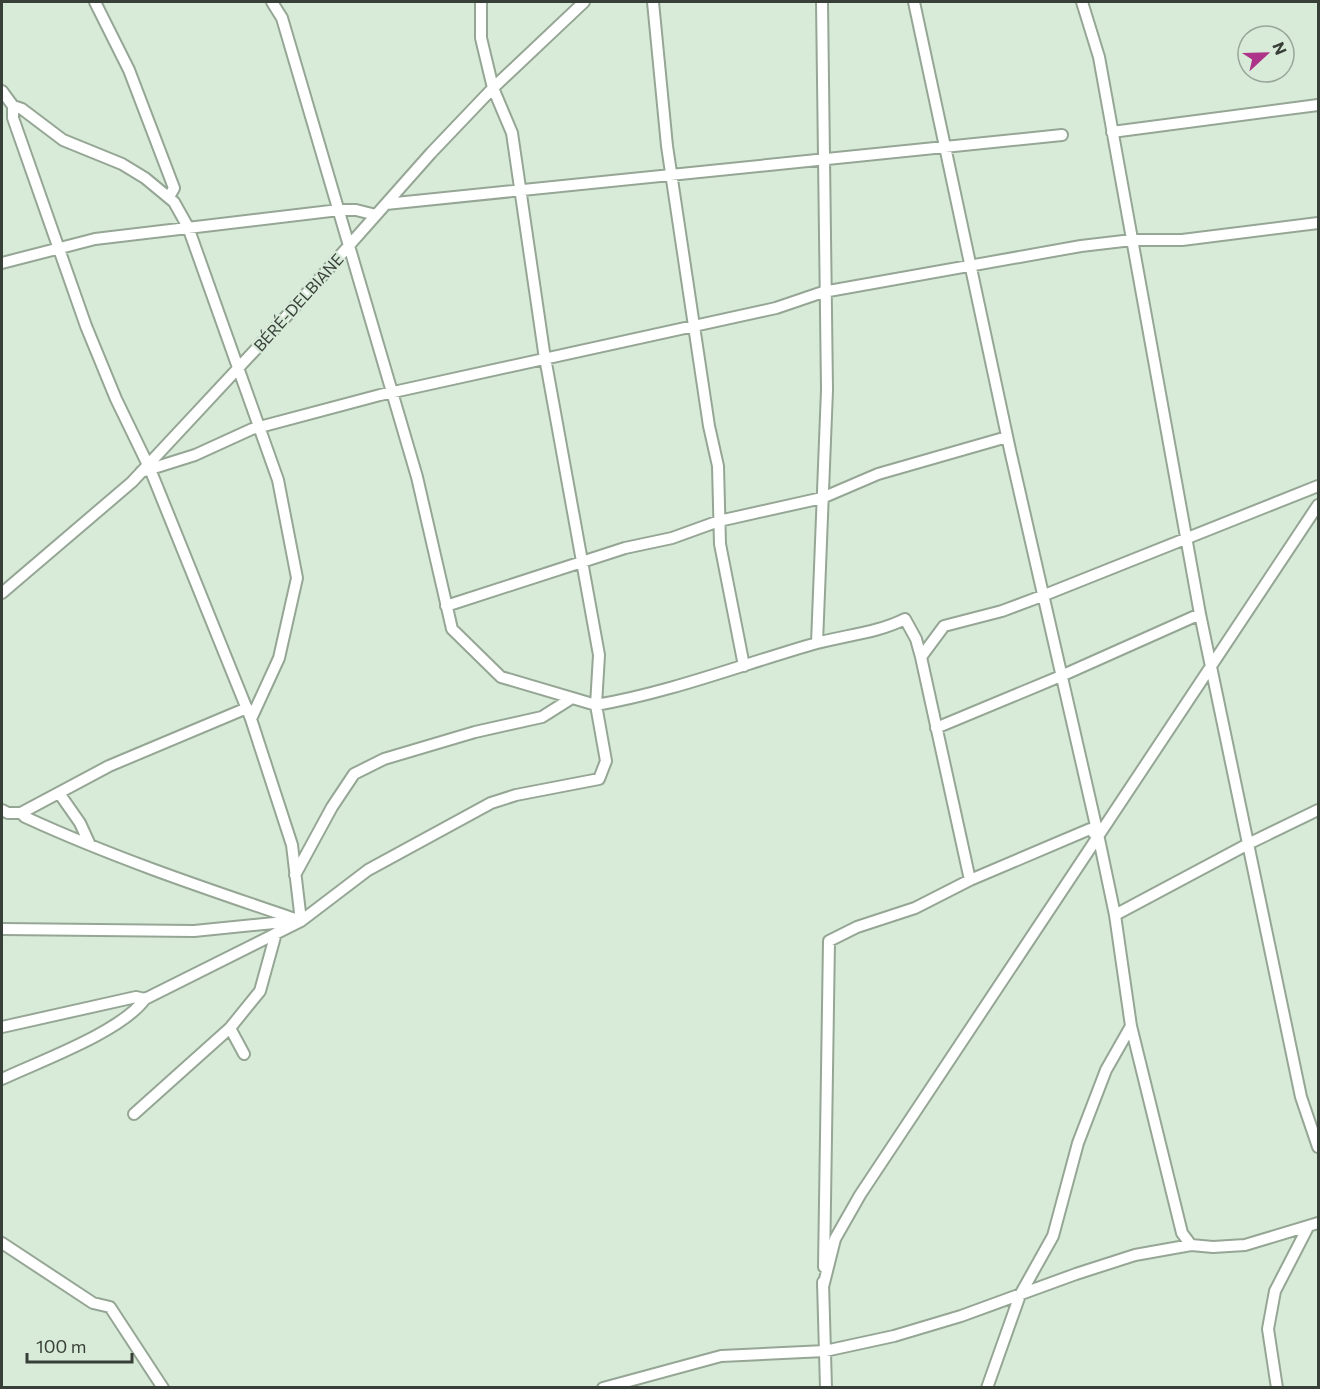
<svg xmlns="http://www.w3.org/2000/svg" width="1320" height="1389" font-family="Commissioner,sans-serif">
<rect width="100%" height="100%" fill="#d8ebd9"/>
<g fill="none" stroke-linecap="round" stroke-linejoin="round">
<g stroke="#95a695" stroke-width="14">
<path id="minor" d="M95 2 129 70 174 188 169 197
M272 2 282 18 417 477 452 629 501 677 596 705 599 655 544 352 512 133 493 88 481 38V2
M653 2 667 146 709 426 718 466 720 544 744 666
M914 2 1010 450 1099 839 1115 915 1131 1026 1182 1233 1191 1245
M1082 2 1099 57 1200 614 1301 1097 1318 1147
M2 91 13 106 22 109 63 140 122 164 145 178 174 202 188 227 278 480 297 578 279 658 251 719
M13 106V118L86 326 116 399 148 465
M1112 132 1318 105
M386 204 1062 135
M2 263 95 239 339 210H356L376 215
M150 469 251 719 292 845 301 921
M141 472 195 455 252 429 380 395 776 308 823 292 1081 246 1132 240H1182L1318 223
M2 593 132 482 283 320 431 153 493 88 584 2
M446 606 625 548 672 538 719 521 822 498 878 474 1007 437
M817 643 827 390 822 2
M921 657 944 626 1002 611 1042 596 1318 486
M936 728 1061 676 1200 614
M59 793 80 823 90 845
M2 810 8 813H21L109 766 247 708
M21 813 25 817C114 858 207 889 301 921
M295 875 332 807 354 774 384 759 475 732 542 717 572 698
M1115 915 1250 843 1318 810
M2 929 194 931 294 921
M2 1027 136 997 145 999
M230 1028 244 1054
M2 1079C40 1061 121 1032 145 999L301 921 368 870 491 803 516 795 599 779 606 761 596 705C672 692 743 664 817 643 846 635 877 633 905 619L916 639 921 657 970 880
M134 1114 230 1028 260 991 276 933
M2 1243 93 1303 110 1307 163 1388
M824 1267 829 941 857 927 915 908 970 880 1090 829 1099 839
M823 1282 826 1388
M823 1287 835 1239 860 1195 1318 505
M603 1388 721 1356 825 1351 894 1336 961 1316 1076 1274 1135 1255 1191 1245 1213 1247 1245 1245 1318 1223
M987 1388 1020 1295 1053 1236 1078 1143 1106 1070 1131 1026
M1277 1388 1268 1329 1275 1291 1307 1229"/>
</g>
<use href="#minor" stroke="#fff" stroke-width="10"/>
</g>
<g text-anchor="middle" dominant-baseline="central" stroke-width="4.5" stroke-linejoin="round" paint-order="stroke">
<g font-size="16" fill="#383f38" stroke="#d8ebd9">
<text transform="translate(298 302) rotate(-48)">BÉRÉ-DELBIANE</text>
</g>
</g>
<rect width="1320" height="1389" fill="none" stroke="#383f38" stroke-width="6"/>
<g transform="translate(1266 54) rotate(68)"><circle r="28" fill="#d8ebd9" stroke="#98a699" stroke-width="1.5"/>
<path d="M0-4.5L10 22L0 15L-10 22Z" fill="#ad3489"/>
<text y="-9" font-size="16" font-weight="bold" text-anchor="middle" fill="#383f38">N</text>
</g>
<path d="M27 1353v9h105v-9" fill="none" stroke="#383f38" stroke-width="3"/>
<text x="36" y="1353" font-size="18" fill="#383f38" stroke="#d8ebd9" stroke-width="4.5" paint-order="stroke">100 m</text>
</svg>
